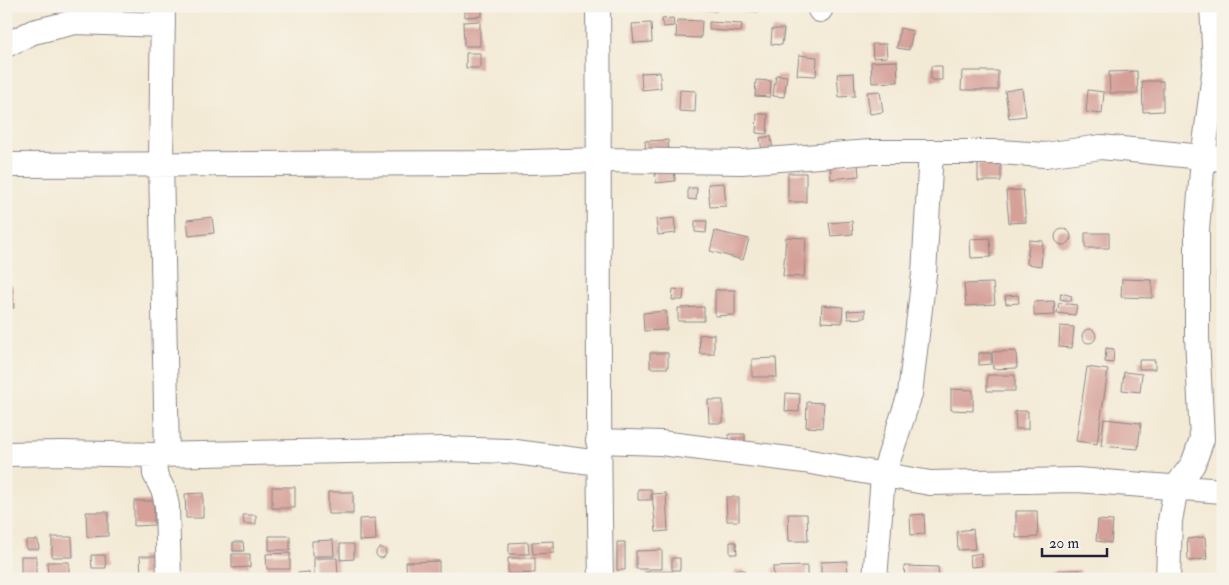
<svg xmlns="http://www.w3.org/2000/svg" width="1229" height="585" font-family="'IM FELL Double Pica',serif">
<rect width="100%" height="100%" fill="#f7f3e8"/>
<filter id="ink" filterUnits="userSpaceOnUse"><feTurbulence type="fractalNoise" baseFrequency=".02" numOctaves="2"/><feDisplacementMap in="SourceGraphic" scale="10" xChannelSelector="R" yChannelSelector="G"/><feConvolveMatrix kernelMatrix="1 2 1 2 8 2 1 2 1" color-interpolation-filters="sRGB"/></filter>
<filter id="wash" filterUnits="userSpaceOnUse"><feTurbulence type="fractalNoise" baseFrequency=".0096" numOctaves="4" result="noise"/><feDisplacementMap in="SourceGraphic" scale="20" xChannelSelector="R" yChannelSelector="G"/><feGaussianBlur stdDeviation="1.12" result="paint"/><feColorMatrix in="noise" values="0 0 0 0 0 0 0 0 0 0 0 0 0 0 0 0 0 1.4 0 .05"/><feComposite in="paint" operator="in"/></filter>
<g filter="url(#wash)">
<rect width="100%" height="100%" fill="#f3ead5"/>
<g id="blocks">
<path fill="#d5a098" d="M465 6H482V16L465 17Z
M693 6H717V11L692 9Z
M736 6H759L758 12 736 10Z
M673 18 674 26 663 27 662 19Z
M677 20 702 21 701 38 676 37Z
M480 21V46H464L463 22Z
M709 22 742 24 741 32 709 30Z
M651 23 652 42 634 43 632 24Z
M900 28 913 31 909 50 897 48Z
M772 29H784L782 45 771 44Z
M872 44H886L887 57 873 58Z
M466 53H480V68H466Z
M799 55 817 57 816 76 797 75Z
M897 61 898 82 872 83 871 62Z
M931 66H942V80H931Z
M962 71H998V90H961Z
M1137 71 1138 93H1110L1109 72Z
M660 72 661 88 642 90 641 73Z
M854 73 855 96 839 97 837 74Z
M776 75 787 76 784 97 773 96Z
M756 80 771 81 770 97 755 96Z
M1142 81H1163V111L1143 112Z
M1022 88 1026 116 1009 118 1005 91Z
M680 90 696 91 695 112 679 111Z
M1088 90 1104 92 1102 114 1086 112Z
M880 91 883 112 870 114 867 92Z
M757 114H768L767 134 756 133Z
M771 136 773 151 762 152 760 138Z
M668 140 669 154 646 156 645 141Z
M858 163 859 176 831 179 830 165Z
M978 164H1001V181H978Z
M674 169 675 181 656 183 655 171Z
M788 173H806V202H788Z
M724 183 726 206 710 207 708 184Z
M688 188H697L696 200 688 199Z
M1023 190 1026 222 1009 223 1006 191Z
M212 217 214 233 189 236 187 220Z
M674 218 676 233 658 235 656 220Z
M695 221H707L706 233 695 232Z
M852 221 853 234 831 236 829 223Z
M1055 237a8 8 0 1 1 16 0a8 8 0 1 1-16 0Z
M715 231 749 239 743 260 710 251Z
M1085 233H1109V248H1085Z
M786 237 806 238 804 277 783 276Z
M990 238 991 257 971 258 970 239Z
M1029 240 1043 241 1041 266 1027 264Z
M1220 266H1223V286H1220Z
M1122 279 1152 280V298L1121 297Z
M993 283 995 304 966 306 964 284Z
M6 285H12L14 308H6Z
M673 289 684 290 683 300H672Z
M715 290H735V315L715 316Z
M1061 293 1072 296 1071 301 1060 299Z
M1018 295 1019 303 1006 304 1005 296Z
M1054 301 1055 315 1034 316V302Z
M1059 303 1077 305 1075 315 1057 313Z
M822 305 843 307 842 323 821 322Z
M704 307V321H678V308Z
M865 310V318L848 319 847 311Z
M666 311 667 330 644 331 643 313Z
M1060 326 1074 327 1072 348 1059 347Z
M1082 336a7 7 0 1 1 14 0a7 7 0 1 1-14 0Z
M714 334V354H700L699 335Z
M1106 348 1114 349 1113 363 1105 362Z
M1016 351 1017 368 993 369 992 352Z
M650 353H668V368H650Z
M979 353H991V364L979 365Z
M776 358 777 377H752V359Z
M1139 360H1155V369H1139Z
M1087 367 1108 370 1097 444 1076 441Z
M1124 372 1142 374 1140 392 1122 390Z
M987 375H1015V391H987Z
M951 389 973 390V411L951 410Z
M786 393 800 394 799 412 785 411Z
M708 400H723V423H709Z
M807 402 824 403 822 428 806 427Z
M1015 411H1028V429H1016Z
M1104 419 1141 423 1138 449 1101 446Z
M729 434H745V446H729Z
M1220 449H1223V467L1220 468Z
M272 487H295V508H272Z
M638 489H651V500H638Z
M328 492H353V514H328Z
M203 493V518H186L185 494Z
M666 493 668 531 656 532 652 494Z
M726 497H739V521H727Z
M134 501H154V525L134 526Z
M1016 511H1037L1038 537 1016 538Z
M86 512H108V536L87 537Z
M788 514H807L808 541H789Z
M924 514 925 534 911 535 910 515Z
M243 515H256V524H244Z
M375 518 376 540 359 541V519Z
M1098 520 1113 521 1111 543 1096 541Z
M973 529 975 549 958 550 957 531Z
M269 536H290V550H269Z
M52 537H72L73 557H52Z
M1205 537 1207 559 1188 561 1187 539Z
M26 540H38L39 549H26Z
M333 540 334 556H312V541Z
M554 541V553L533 554 532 542Z
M233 542H243L244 551H233Z
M528 542 529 554H509V543Z
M617 542H625V570H617Z
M730 542H736L737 554H730Z
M340 544H354V559L340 560Z
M376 553a5 5 0 1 1 10 0a5 5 0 1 1-10 0Z
M662 550V569H636V551Z
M290 553V569H267L266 554Z
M981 553 982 566 971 567 970 555Z
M232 554H250V567L232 568Z
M91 555H105L106 568H92Z
M21 556H36V579H21Z
M140 556H160V575H141Z
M314 558H337L338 577H314Z
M508 558H535V573L508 574Z
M672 558H680V570H672Z
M439 561V578H407L406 562Z
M847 561 848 579H821V562Z
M47 562H69V579H48Z
M807 566V579H774L773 567Z
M904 566 938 567 939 579H905Z
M735 570H745V579H735Z
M1080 570 1081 579H1054V571Z
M309 572V579H298V573Z
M646 572H674V579H646Z"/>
</g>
</g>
<g filter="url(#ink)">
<use href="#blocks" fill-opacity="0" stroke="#8a8688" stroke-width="1"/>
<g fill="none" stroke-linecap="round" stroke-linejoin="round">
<g stroke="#8a8688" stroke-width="26">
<path id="minor" d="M163 6 161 163 167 454
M598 6C600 197 597 388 601 579
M820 10 822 6
M6 45 33 32 75 22 163 25
M6 165 493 163 600 160 742 162 870 152H999L1045 155 1101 147 1223 159
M598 441 661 443 805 461 930 483 1077 480 1223 491
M6 454 63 453 154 455 445 449 508 451 599 463
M154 455 155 474 164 492 167 506 169 579
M875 579 883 476 910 394 924 274 931 152
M1168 579 1170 521 1176 487 1193 464 1202 439 1197 337V230L1203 159 1215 66 1212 6"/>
</g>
<use href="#minor" stroke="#fff" stroke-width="24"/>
</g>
</g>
<rect width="1229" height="585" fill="none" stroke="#f7f3e8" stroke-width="25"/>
<path d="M1042 548v8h65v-8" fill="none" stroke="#22223b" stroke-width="2.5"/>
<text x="1049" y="548" font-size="15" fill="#22223b" stroke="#f7f3e8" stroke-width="4" paint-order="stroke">20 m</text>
</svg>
